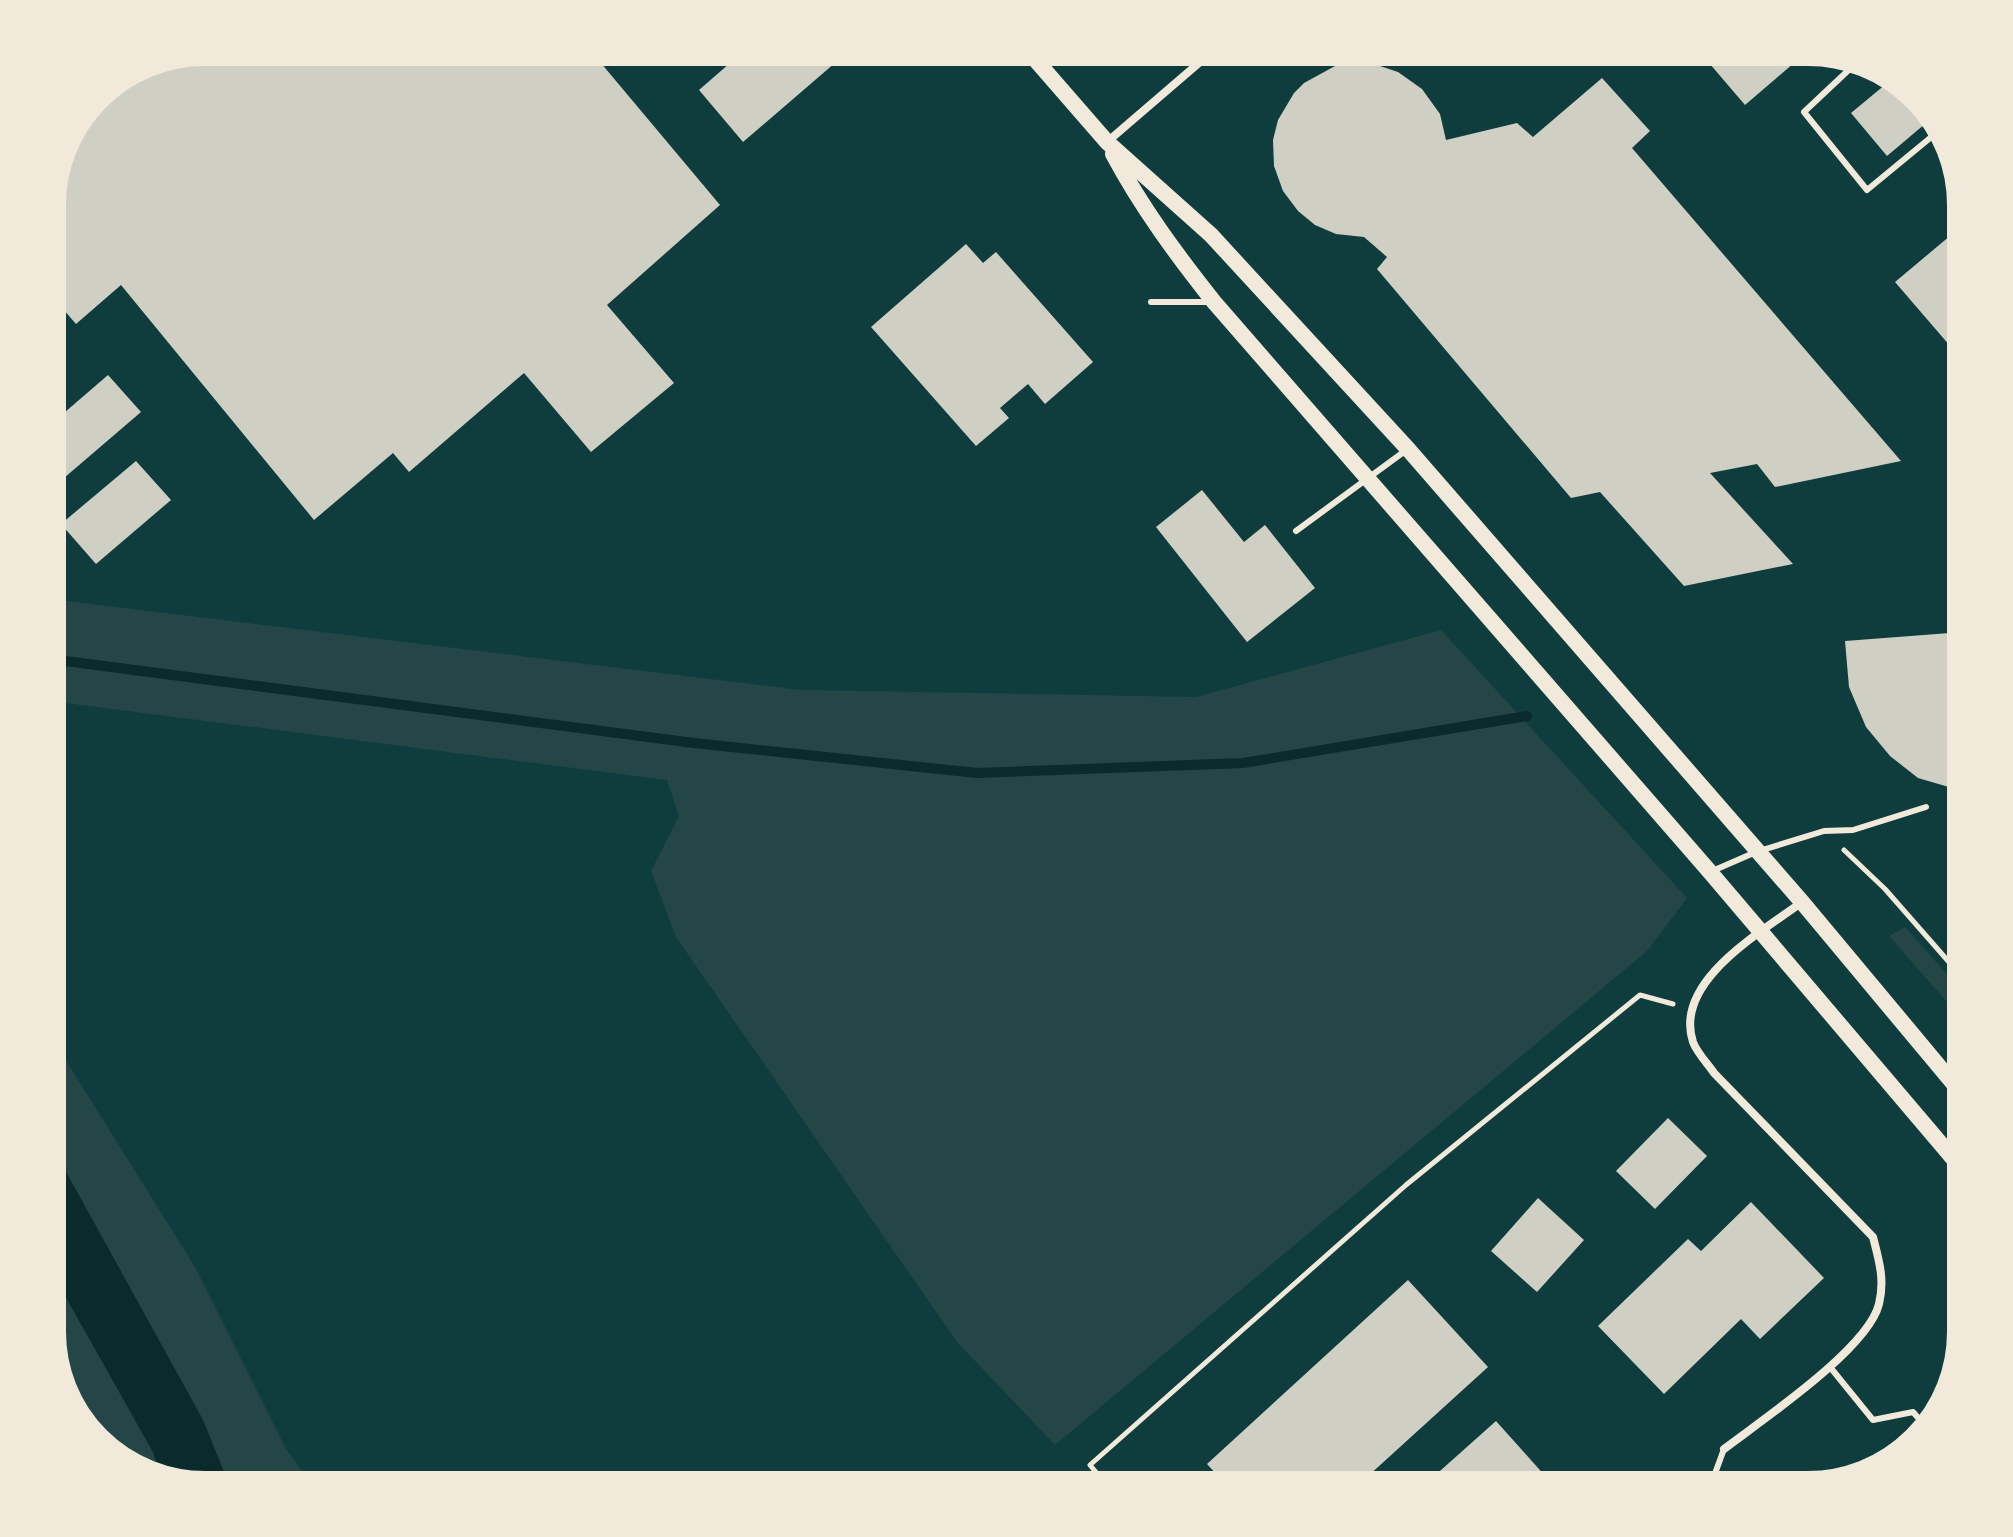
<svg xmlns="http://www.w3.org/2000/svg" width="2013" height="1537" font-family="'Archivo Narrow',sans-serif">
<rect width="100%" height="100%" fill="#0f3d3e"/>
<path fill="#244646" d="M50 599 801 690 1196 697 1441 630 1687 898 1647 951 1055 1445 957 1342 676 937 651 871 679 816 667 780 50 701Z
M1905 927 1963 992V1020L1889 936Z
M50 1035 195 1267 286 1449 314 1487H230L203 1420 50 1143Z
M50 1269 153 1452 160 1472 110 1455 66 1401 50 1342Z"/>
<path fill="#0a2a2b" d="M50 1143 203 1420 230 1487H204L160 1472 153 1452 50 1269Z"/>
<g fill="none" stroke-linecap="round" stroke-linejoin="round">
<path stroke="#0a2a2b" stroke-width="10" d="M50 659 694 743 977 773 1243 763 1527 716"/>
</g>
<path fill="#cfcfc3" d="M205 50H590L720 205 607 305 674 383 591 452 524 373 409 472 393 453 314 520 121 285 76 324 50 294V194L66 136 102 89Z
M664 50H680L671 58Z
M745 50H850L743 142 699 90Z
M1698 50H1809L1745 105Z
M1356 63 1377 65 1398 72 1422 89 1440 114 1446 140 1517 123 1533 137 1602 78 1650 131 1632 148 1901 461 1775 487 1757 464 1710 473 1793 564 1684 586 1600 492 1571 498 1377 269 1387 257 1364 237 1336 234 1315 225 1298 211 1283 191 1274 166 1273 140 1278 120 1294 93 1304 83 1335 66Z
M1892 79 1903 82 1932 118 1887 156 1851 113Z
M1963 225V361L1895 282Z
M966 244 983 263 996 252 1093 362 1045 404 1028 384 1000 408 1009 418 976 446 871 327Z
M108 375 141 412 50 490V425Z
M136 461 171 500 96 564 61 524Z
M1202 490 1244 542 1265 525 1315 588 1247 642 1156 527Z
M1963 632V779H1959V790L1918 778 1890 756 1866 727 1849 687 1845 641Z
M1668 1118 1707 1156 1655 1209 1616 1171Z
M1538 1198 1584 1240 1537 1292 1491 1251Z
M1751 1202 1824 1278 1760 1339 1741 1319 1664 1394 1598 1326 1688 1239 1701 1251Z
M1408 1280 1488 1367 1356 1487H1228L1207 1464Z
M1496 1421 1555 1487H1422Z"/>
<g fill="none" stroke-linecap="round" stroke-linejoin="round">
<path stroke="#f1e9da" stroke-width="5" d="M1844 850 1885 889 1963 978
M1108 1487 1090 1465 1406 1185 1640 995 1673 1004"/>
<path stroke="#f1e9da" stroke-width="6" d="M1854 65 1804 112 1867 190 1941 129
M1151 302H1211
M1296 531 1405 451
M1710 872 1756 852 1824 831 1853 830 1926 807
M1830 1367 1873 1420 1913 1412 1928 1429
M1710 1487 1724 1449"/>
<path stroke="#f1e9da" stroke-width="8" d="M1107 142 1214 50
M1724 1449C1762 1420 1868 1349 1879 1304 1885 1280 1879 1260 1873 1237L1714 1073C1708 1064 1697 1053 1693 1042 1673 981 1762 932 1802 902"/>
<path stroke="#f1e9da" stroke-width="16" d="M1027 50 1107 142 1211 235 1408 449 1802 902 1963 1095
M1113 154C1142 208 1176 254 1214 302L1710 872 1963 1170"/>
</g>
<path d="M0 0H2013V1537H0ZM205 64H1808A141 141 0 0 1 1949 205V1332A141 141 0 0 1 1808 1473H205A141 141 0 0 1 64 1332V205A141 141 0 0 1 205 64Z" fill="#f1e9da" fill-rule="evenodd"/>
<path fill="none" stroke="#f1e9da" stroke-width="4" d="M205 64H1808A141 141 0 0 1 1949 205V1332A141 141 0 0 1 1808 1473H205A141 141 0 0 1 64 1332V205A141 141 0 0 1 205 64Z"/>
</svg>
